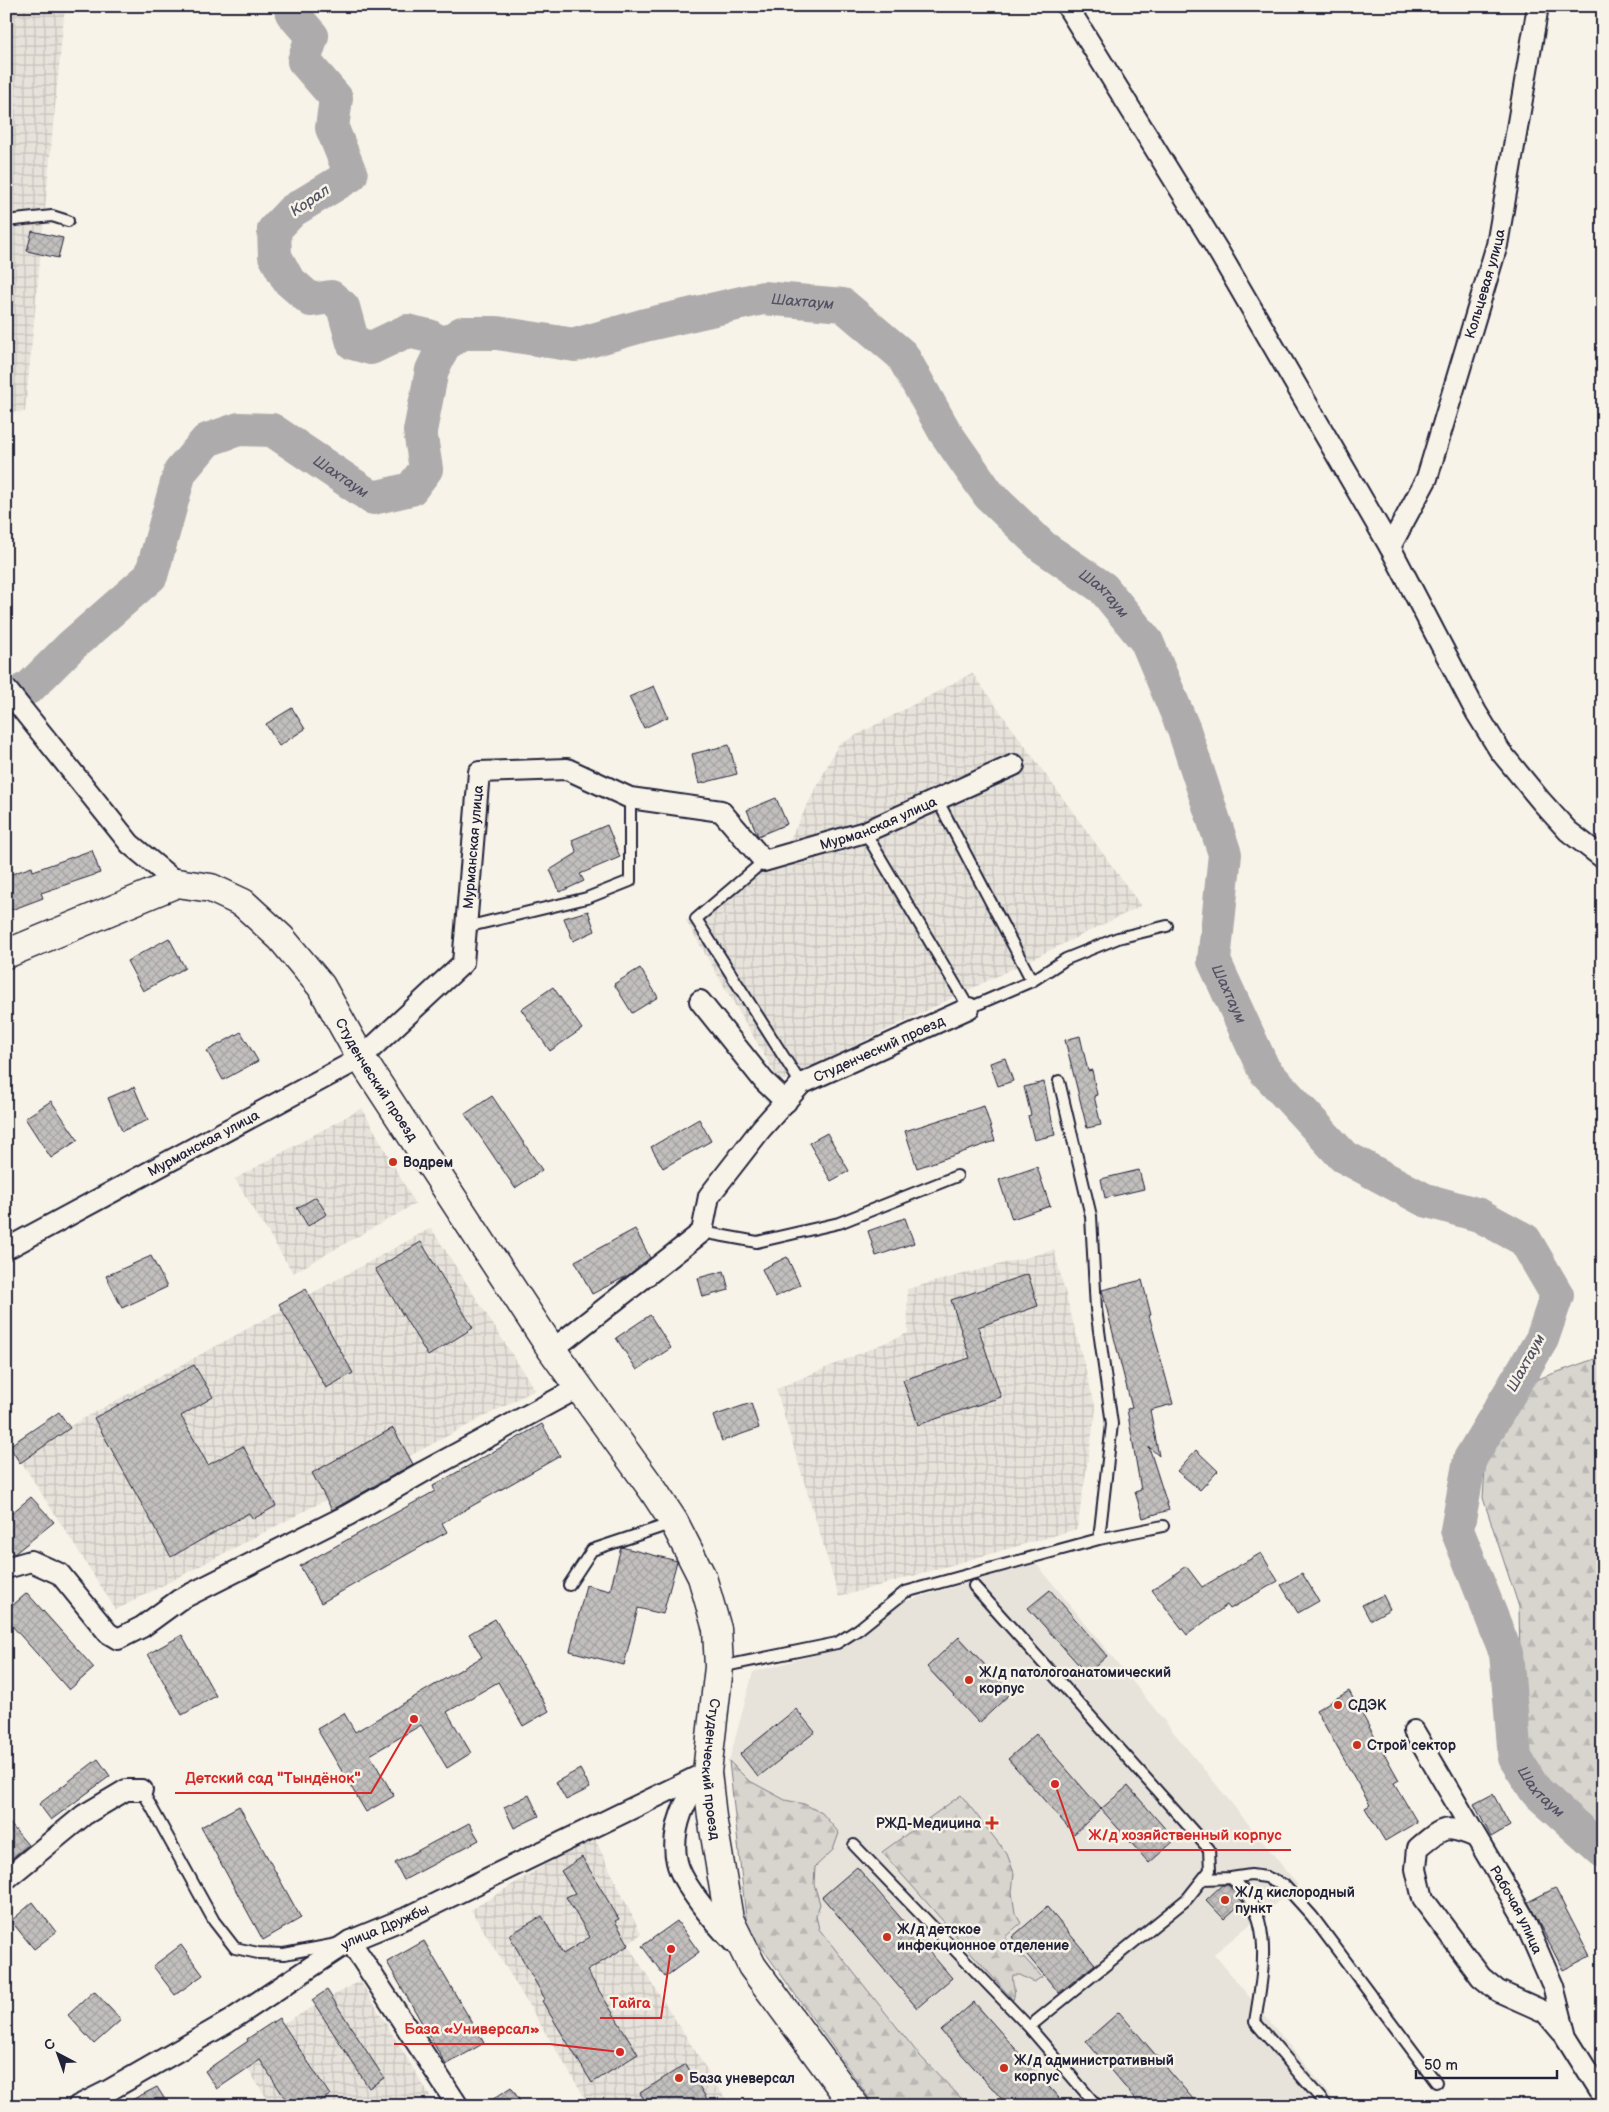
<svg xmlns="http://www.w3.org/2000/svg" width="1609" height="2112" font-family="'Balsamiq Sans',sans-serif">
<defs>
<pattern id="industrial-grid" width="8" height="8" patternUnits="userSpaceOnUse" patternTransform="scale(1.25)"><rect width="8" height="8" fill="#e7e3db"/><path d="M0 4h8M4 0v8" fill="none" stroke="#c6c2bd"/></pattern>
<pattern id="forest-firs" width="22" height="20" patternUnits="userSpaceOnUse" patternTransform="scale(1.25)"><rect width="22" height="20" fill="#d8d5cf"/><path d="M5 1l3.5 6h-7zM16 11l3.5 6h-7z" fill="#b9b7b3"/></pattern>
<pattern id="building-cross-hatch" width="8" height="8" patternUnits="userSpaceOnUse" patternTransform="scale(1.25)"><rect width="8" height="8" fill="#c2bfbd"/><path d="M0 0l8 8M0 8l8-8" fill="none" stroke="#a6a4a3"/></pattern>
</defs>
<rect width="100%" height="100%" fill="#f7f3e8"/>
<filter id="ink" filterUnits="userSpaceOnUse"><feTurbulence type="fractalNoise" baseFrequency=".02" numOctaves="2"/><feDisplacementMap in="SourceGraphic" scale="10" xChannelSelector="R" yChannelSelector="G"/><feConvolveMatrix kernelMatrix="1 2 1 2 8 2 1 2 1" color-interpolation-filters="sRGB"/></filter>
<g filter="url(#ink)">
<path fill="#e7e3db" d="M1036 1563 1298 1885 1214 1954 1339 2106H875L747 1927 729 1761 753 1672 845 1646 905 1601Z"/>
<path fill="url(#industrial-grid)" d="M6 6H65L25 412H6Z
M972 673 1141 906 780 1082 686 921 788 843 838 745Z
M362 1108 415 1204 293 1273 235 1179Z
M431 1228 535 1390 116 1610 17 1455Z
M1054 1250 1096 1409 1077 1529 839 1597 776 1389 908 1333 907 1289Z
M593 1835 641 1934 628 1945 730 2106H590L471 1910Z
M360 1981 436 2106H272L235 2050Z"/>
<path fill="url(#forest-firs)" stroke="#7d7c85" d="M1603 1356V1839L1551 1789 1522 1755 1519 1607 1483 1498 1486 1454 1507 1419 1535 1380Z
M729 1761 748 1780 785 1800 804 1804 822 1813 839 1833 833 1850 815 1867 814 1884 820 1904 816 1916 819 1929 920 2056 969 2106H875L747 1927Z
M961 1795 1007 1854 1014 1873 1012 1892 1015 1913 1021 1923 1005 1937 1042 1977 1034 1982 1020 1975H1013C1011 1985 1017 1989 1013 2000L882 1852Z"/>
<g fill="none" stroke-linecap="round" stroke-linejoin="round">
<g stroke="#aeabad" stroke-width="34">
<path d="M290 6 292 13 312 36 304 61 336 98 332 128 351 175 292 211 274 230 275 256 288 280 311 300 331 297 343 307 353 343 371 348 407 331 429 336 444 345"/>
<path id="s1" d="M6 699 30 687 71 646 151 576 180 472 207 440 239 429 272 430 373 498 411 489 426 469 420 431 432 370 444 345 462 333H497L575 345 645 325 763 298 843 305 902 355 945 432 989 495 1043 547 1103 588 1147 642 1184 730 1225 854 1214 961 1264 1070 1343 1156 1425 1200 1479 1215 1525 1240 1557 1295 1542 1339 1470 1459 1457 1530 1506 1653 1515 1758 1536 1791 1603 1851"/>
</g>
</g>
<path fill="url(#building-cross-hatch)" stroke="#22223b" d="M32 231 63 238 58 258 27 251Z
M654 686 668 717 644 728 629 697Z
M292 708 305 729 279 746 266 724Z
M729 745 737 774 699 784 692 754Z
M776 798 787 824 758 836 747 810Z
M607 825 620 857 580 874 584 881 560 892 550 870 577 853 572 840Z
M92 850 100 873 41 893 43 898 6 912V876L32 867 33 871Z
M588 911 595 931 573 941 564 918Z
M169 938 185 968 143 991 127 961Z
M640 968 658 997 632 1013 614 984Z
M553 987 582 1029 550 1051 521 1009Z
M241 1032 258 1061 223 1080 207 1051Z
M1080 1036 1088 1071 1092 1070 1097 1095 1094 1096 1101 1125 1087 1128 1065 1040Z
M1005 1058 1013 1081 998 1086 990 1063Z
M1044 1082 1055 1135 1034 1140 1028 1116 1031 1115 1024 1087Z
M134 1087 148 1120 122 1131 108 1098Z
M492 1096 542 1170 515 1188 465 1114Z
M51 1101 78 1140 51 1158 25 1118Z
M984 1106 995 1141 917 1168 905 1131Z
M699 1119 711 1141 663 1168 651 1147Z
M827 1133 849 1171 831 1181 809 1143Z
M1037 1167 1050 1206 1012 1219 999 1180Z
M1139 1170 1144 1189 1105 1198 1101 1179Z
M316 1197 327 1214 308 1226 297 1208Z
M905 1218 914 1243 876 1256 868 1231Z
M635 1229 650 1258 627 1276 592 1294 575 1261Z
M421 1242 473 1328 428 1356 375 1269Z
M151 1256 167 1287 122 1308 106 1276Z
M787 1257 800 1285 775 1297 762 1269Z
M724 1271 729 1290 703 1297 698 1278Z
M1028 1274 1038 1306 978 1327 1001 1397 918 1425 903 1380 970 1358 951 1300Z
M1142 1280 1151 1315H1149L1173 1404 1150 1410 1159 1456 1149 1447 1169 1510 1143 1518 1135 1492 1141 1490 1127 1409 1132 1408 1102 1290Z
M306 1289 353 1373 326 1388 279 1304Z
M650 1315 671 1348 637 1370 616 1338Z
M194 1365 213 1397 181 1416 208 1465 243 1446 276 1506 253 1519 249 1513 171 1557 94 1418Z
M751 1403 759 1428 722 1441 713 1416Z
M59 1412 70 1428 20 1463 9 1446Z
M542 1424 560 1456 442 1523 447 1532 321 1603 300 1566 435 1491 433 1486Z
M393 1428 413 1464 332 1510 312 1473Z
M1196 1450 1218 1471 1200 1490 1177 1471Z
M31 1497 54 1522 14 1554 6 1545V1518Z
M621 1547 677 1561 663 1614 638 1608 624 1665 570 1651 586 1585 610 1591Z
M1261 1553 1278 1581 1230 1609 1227 1605 1187 1635 1152 1590 1186 1566 1202 1587Z
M1302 1573 1319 1601 1298 1613 1281 1585Z
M1050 1590 1107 1656 1087 1674 1028 1608Z
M27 1593 94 1668 69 1690 6 1619V1611Z
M1383 1595 1390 1609 1370 1620 1362 1605Z
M495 1619 549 1711 523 1726 498 1682 447 1712 471 1753 447 1768 421 1725 370 1755 394 1796 366 1812 317 1729 344 1713 355 1732 482 1657 469 1634Z
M182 1635 216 1696 182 1715 148 1654Z
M959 1637 1011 1693 979 1723 927 1667Z
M1349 1691 1399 1780 1394 1783 1417 1822 1385 1841 1365 1808 1370 1805 1316 1710Z
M796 1709 815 1732 758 1777 740 1754Z
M1036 1734 1101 1809 1074 1834 1008 1759Z
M98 1759 110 1776 51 1820 39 1804Z
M580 1769 590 1788 566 1800 556 1782Z
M1128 1786 1175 1840 1149 1863 1101 1809Z
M1493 1794 1510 1826 1491 1837 1474 1804Z
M529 1795 539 1816 514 1828 504 1807Z
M239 1806 301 1918 263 1940 201 1827Z
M6 1819 28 1845 6 1863Z
M469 1823 479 1840 404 1880 395 1863Z
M582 1857 619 1919 615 1921 629 1945 587 1971 638 2054 592 2083 542 2001 545 1999 509 1935 542 1916 563 1954 590 1937 566 1897 575 1893 561 1871Z
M857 1867 952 1978 917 2008 822 1897Z
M1222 1885H1228L1243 1902 1224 1919 1206 1900Z
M1555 1888 1590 1956 1563 1970 1528 1902Z
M33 1902 56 1932 34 1949 11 1921Z
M1047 1907 1095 1964 1059 1993 1012 1937Z
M677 1921 699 1952 665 1977 642 1946Z
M424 1941 484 2043 446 2065 387 1962Z
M181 1945 203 1975 175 1995 153 1966Z
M327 1990 384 2078 369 2088 312 2000Z
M94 1991 121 2020 94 2044 68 2015Z
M974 2002 1066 2106H1008L941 2031Z
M1119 2012 1199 2106H1141L1086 2041Z
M279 2018 330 2095 313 2106H290L260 2060 217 2089 205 2071 248 2041 247 2039Z
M686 2064 711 2106H648L640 2093Z
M157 2087 169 2106H120Z
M511 2087 523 2106H483Z"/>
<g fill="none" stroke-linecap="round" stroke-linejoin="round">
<g stroke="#22223b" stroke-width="14">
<path id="lane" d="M6 221 52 216 68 221
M938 801 1032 981
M865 832 969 1008 1032 981 1066 959 1118 938 1167 926
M764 861 696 919 801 1084
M466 927 587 898 630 881V798
M702 1232 757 1242 839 1223 957 1176
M1099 1539 1163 1526
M569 1585 592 1550 673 1523
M974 1586 1209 1849 1210 1870 1187 1899 1029 2027 1097 2106
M720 1667 837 1643 859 1629 905 1592 1099 1539 1112 1424 1096 1309 1091 1216 1059 1081
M142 1790 214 1921 235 1948 258 1953 284 1954 337 1944
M854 1845 1029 2027
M1203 1879 1231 1878
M1327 2106 1255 2022C1263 1972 1276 1914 1231 1878L1251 1875 1266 1877 1284 1885 1312 1916 1436 2082"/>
</g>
<g stroke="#22223b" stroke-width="24">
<g id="street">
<path d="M1067 6 1220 254 1390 547 1476 712 1500 751 1541 801 1568 831 1603 858"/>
<path id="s2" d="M1390 547 1427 478 1497 245 1538 6"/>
<path d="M6 689 130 844 177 883"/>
<path d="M700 1001 764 1081 786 1102"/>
<path id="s3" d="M6 1249 361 1058 463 963 479 772 567 769 630 798 721 811 764 861 865 832 1014 765"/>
<path id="s4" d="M552 1350 702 1232 709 1196 761 1129 801 1084 969 1008"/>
<path d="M6 1568 31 1561 60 1574 108 1633 118 1639 142 1627 179 1600 348 1515 423 1472 578 1388"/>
<path id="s5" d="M1414 1731 1522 1915 1553 1986 1566 2037 1603 2096"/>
<path d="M706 1774C700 1782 693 1790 688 1799 678 1817 672 1841 677 1862 682 1885 717 1925 734 1943"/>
<path d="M1476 1837C1445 1824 1443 1827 1418 1848L1416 1869 1423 1899 1481 1977 1498 1991 1545 2012 1562 2032"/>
<path d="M6 1879 84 1815 126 1790H142"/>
<path d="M350 1941 458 2106"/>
<path id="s6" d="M78 2106 108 2091 228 2022 350 1941 406 1918 707 1772"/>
</g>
</g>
<g stroke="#22223b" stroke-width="31">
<g id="secondary">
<path id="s7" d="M6 954 177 883 211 888 243 903 281 938 321 986 361 1058 552 1350 653 1490 674 1522 702 1577 717 1629 719 1667 707 1772 712 1817 729 1919 752 1966 855 2106"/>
</g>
</g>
<use href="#lane" stroke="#f7f3e8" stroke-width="10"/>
<use href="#street" stroke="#f7f3e8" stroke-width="20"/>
<use href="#secondary" stroke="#f7f3e8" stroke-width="28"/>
</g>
</g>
<g fill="#c8321e" stroke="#f7f3e8" stroke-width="2">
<circle cx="393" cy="1162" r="5"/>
<circle cx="969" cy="1680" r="5"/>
<circle cx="1338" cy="1705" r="5"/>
<circle cx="1357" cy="1745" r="5"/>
<path d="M989.5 1815.5h5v5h5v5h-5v5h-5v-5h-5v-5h5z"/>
<circle cx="1225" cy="1900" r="5"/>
<circle cx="887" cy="1937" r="5"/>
<circle cx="1004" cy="2068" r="5"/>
<circle cx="679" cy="2078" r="5"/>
</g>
<g text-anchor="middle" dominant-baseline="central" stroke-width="5" stroke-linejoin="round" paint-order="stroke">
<g font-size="14" fill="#22223b" stroke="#f7f3e8">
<text stroke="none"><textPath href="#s2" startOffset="281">Кольцевая улица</textPath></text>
<text stroke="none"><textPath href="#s3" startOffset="1170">Мурманская улица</textPath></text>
<text stroke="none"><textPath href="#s3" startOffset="659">Мурманская улица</textPath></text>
<text stroke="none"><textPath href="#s4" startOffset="458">Студенческий проезд</textPath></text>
<text stroke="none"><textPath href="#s7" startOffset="478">Студенческий проезд</textPath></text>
<text stroke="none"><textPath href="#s3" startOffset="224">Мурманская улица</textPath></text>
<text stroke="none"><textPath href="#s7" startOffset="1268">Студенческий проезд</textPath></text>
<text stroke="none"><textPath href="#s5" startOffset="206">Рабочая улица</textPath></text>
<text stroke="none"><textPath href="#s6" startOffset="356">улица Дружбы</textPath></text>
</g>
<g font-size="14" font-weight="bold" fill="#22223b" stroke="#f7f3e8" text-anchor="start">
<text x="403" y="1162">Водрем</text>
<text x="979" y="1672">Ж/д патологоанатомический<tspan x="979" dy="16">корпус</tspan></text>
<text x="1348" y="1705">СДЭК</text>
<text x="1367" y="1745">Строй сектор</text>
<text x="981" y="1823" text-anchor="end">РЖД-Медицина</text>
<text x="1235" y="1892">Ж/д кислородный<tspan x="1235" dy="16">пункт</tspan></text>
<text x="897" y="1929">Ж/д детское<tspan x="897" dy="16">инфекционное отделение</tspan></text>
<text x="1014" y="2060">Ж/д административный<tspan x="1014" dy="16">корпус</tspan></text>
<text x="689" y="2078">База уневерсал</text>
</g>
<g font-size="15" font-style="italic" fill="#535263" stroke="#f7f3e8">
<text transform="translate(310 201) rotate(-34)">Корал</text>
<text stroke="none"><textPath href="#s1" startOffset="1091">Шахтаум</textPath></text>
<text stroke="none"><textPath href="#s1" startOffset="491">Шахтаум</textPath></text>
<text stroke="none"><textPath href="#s1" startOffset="1526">Шахтаум</textPath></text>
<text stroke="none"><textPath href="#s1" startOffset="1961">Шахтаум</textPath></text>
<text transform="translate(1526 1363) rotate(-61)">Шахтаум</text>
<text stroke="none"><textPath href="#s1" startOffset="2966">Шахтаум</textPath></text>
</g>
</g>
<path fill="none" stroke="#d62828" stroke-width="2" d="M414 1719L371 1793H175M1055 1784L1078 1850H1291M671 1949L661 2018H600M620 2052L550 2044H394"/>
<g fill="#d62828" stroke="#f7f3e8" stroke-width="2">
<circle cx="414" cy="1719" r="5"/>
<circle cx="1055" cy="1784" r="5"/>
<circle cx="671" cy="1949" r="5"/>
<circle cx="620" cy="2052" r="5"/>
</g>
<g font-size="15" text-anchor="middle" font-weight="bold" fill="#d62828" stroke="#f7f3e8" stroke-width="5" stroke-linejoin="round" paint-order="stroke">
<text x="273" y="1783">Детский сад "Тындёнок"</text>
<text x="1185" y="1840">Ж/д хозяйственный корпус</text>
<text x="630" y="2008">Тайга</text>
<text x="472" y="2034">База «Универсал»</text>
</g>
<rect width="1609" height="2112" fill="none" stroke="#f7f3e8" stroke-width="25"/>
<rect x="12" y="12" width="1584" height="2087" fill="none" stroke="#22223b" stroke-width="2" filter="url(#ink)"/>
<g transform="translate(58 2054) rotate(319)" stroke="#f7f3e8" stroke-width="4" paint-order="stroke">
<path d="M0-4L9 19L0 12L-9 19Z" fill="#22223b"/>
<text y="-8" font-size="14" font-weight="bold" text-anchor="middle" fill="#22223b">С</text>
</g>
<path d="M1416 2070v8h141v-8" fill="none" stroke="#22223b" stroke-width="2.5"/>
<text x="1424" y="2070" font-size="15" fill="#22223b" stroke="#f7f3e8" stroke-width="4" paint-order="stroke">50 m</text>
</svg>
